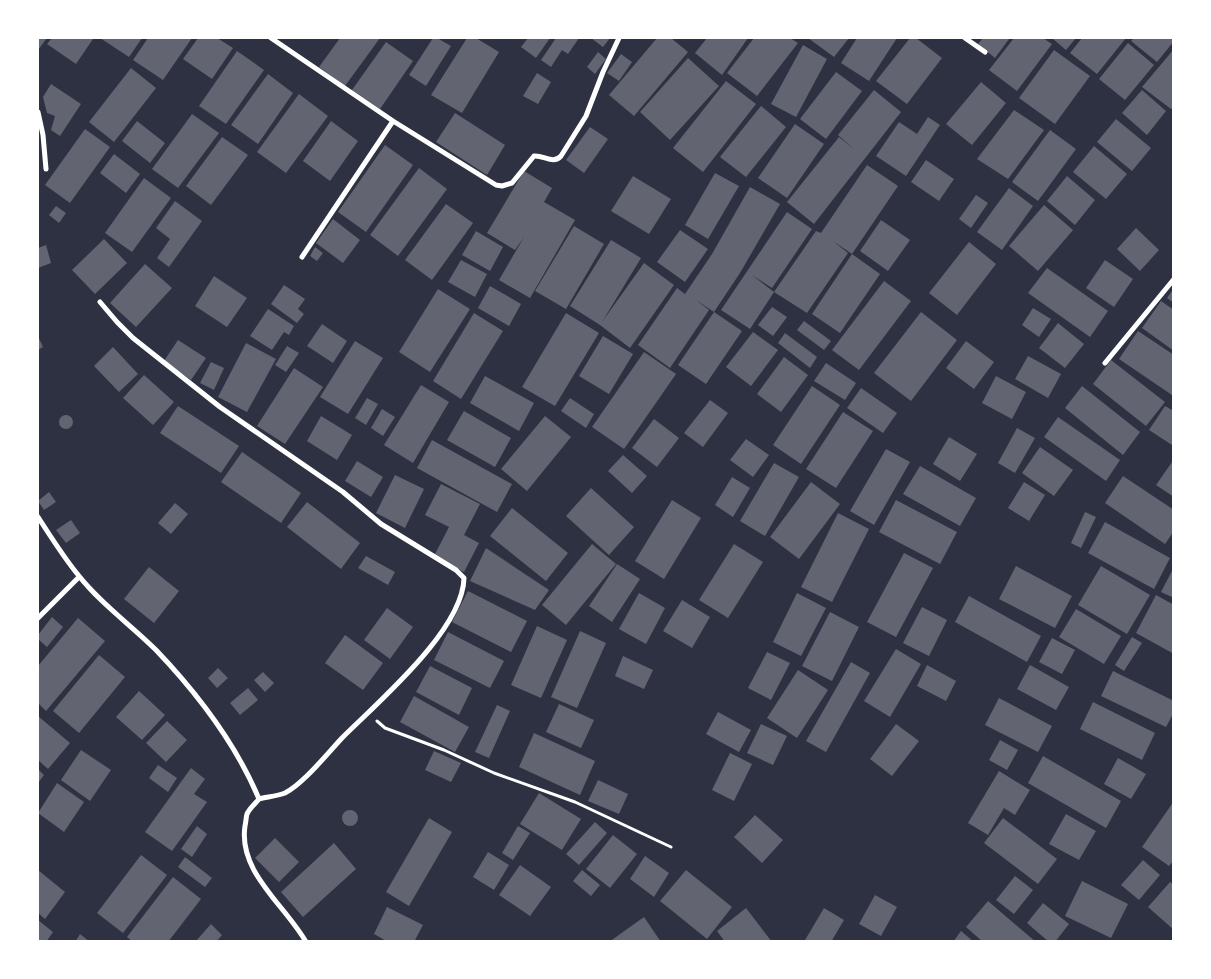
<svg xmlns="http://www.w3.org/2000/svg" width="1211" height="979" font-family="'Source Sans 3',sans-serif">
<rect width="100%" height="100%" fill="#2d3142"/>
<path fill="#626471" d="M38 38H47L38 50Z
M52 38H91L93 39 76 64 47 44Z
M100 38H142L129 57Z
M148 38H192L163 80 133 60Z
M198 38H217L233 48 212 79 183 59Z
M340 38H380L345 86 319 67Z
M433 38H437L451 46 426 86 409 75Z
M467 38H476L499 52 462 113 431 95Z
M528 38H550L536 58 521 47Z
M556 38H579L568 54 562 50 551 67 541 60Z
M591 38H610L603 47Z
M657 38H671L688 52 634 116 609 95Z
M707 38H748L722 75 695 53Z
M754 38H790L798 43 757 96 727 73Z
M808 38H849L834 57Z
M857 38H897L869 81 841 63Z
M910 38H916L942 58 907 104 876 81Z
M983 38H1008L1009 39 995 58 978 44Z
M1014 38H1043L1052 44 1017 91 989 70Z
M1052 38H1076L1066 50Z
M1082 38H1126L1097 74 1070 53Z
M1134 38H1174V41L1157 62 1131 41Z
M386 42 413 61 380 109 352 90Z
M1128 43 1154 65 1125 100 1099 79Z
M803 45 827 59 796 117 771 104Z
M1174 49V106L1171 109 1142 87Z
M1054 50 1090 76 1055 124 1019 98Z
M237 51 264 70 226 124 199 106Z
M598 52 606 59 595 74 587 67Z
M621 54 632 62 619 81 607 73Z
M688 58 719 86 670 140 640 112Z
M131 68 156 88 114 142 89 122Z
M836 72 862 91 826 139 800 119Z
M537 73 551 82 538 104 523 96Z
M268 74 293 93 258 144 231 125Z
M726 81 756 104 703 172 673 148Z
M981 82 1006 103 972 145 946 124Z
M51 84 81 104 60 136 51 130 55 116 47 113 43 97Z
M874 90 901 112 814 224 787 202 839 137 854 149 838 135Z
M1142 90 1166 111 1147 135 1122 113Z
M299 94 328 116 286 173 257 152Z
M761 106 786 127 746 177 720 157Z
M1014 110 1044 130 1008 179 977 159Z
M455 113 505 145 487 175 436 142Z
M192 114 219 133 178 188 152 169Z
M928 117 940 125 906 176 876 156 899 122 917 134Z
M1116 119 1151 148 1132 171 1097 142Z
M137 121 165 143 150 163 122 141Z
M331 121 358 141 330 181 303 161Z
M795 124 824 144 787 198 758 178Z
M590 127 608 139 584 173 566 160Z
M85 129 110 147 70 203 45 185Z
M1050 130 1076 149 1038 201 1012 182Z
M222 137 248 155 211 205 186 186Z
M385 145 413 165 366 232 338 212Z
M1094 146 1127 174 1106 199 1073 172Z
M114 154 140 174 126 193 100 173Z
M926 160 954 179 939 201 911 182Z
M867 165 898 186 852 254 833 241 848 253 807 313 774 292 816 231 821 233Z
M419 168 447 189 398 256 370 235Z
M524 171 552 188 544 202 575 220 530 298 499 280 524 237 515 250 487 233Z
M715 173 739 186 708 239 685 225Z
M633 176 671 199 649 234 611 211Z
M1067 176 1095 200 1075 225 1047 201Z
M144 178 171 198 132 252 105 233Z
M750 187 780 204 740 273 714 312 696 300 709 310 670 368 638 345 677 288 685 294 712 254Z
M1009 188 1033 206 1002 250 977 232Z
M976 195 988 203 971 228 959 219Z
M175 201 202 221 169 267 157 258 170 239 156 228Z
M446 204 473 223 432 280 405 260Z
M1044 205 1073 230 1038 271 1009 246Z
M56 206 66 213 59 223 49 215Z
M787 212 812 229 772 288 752 275 774 292 750 329 721 310Z
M333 219 360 240 343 263 316 243Z
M881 220 910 240 888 271 860 251Z
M574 226 604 244 566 309 535 291Z
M1136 228 1159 250 1140 271 1117 249Z
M680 230 708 249 685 282 657 262Z
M476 231 503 247 490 271 462 255Z
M104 239 127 263 95 294 72 270Z
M611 240 641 258 602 322 644 263 674 285 630 348 600 325 570 306Z
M969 242 996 264 957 315 929 293Z
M46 245 51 263 38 268V248Z
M315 247 323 253 317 261 310 256Z
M852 254 880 274 840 333 812 314Z
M461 260 487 274 475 297 448 282Z
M1105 260 1133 279 1114 307 1086 288Z
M145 264 172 288 136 327 110 303Z
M1047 268 1108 311 1090 337 1028 293Z
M214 276 247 298 227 327 195 306Z
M884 281 911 301 859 370 832 350Z
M284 285 305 299 298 309 304 314 297 323 271 304Z
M490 286 521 304 509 326 478 308Z
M1174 288V303L1167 298Z
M438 289 470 309 430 372 399 352Z
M1161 301 1174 310V351L1142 328Z
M772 307 787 317 773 336 758 325Z
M1033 308 1051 319 1039 337 1022 325Z
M268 309 294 326 289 335 284 332 272 350 250 336Z
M714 312 742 331 706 384 678 365Z
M921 312 957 340 911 401 874 373Z
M474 313 503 331 461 399 433 381Z
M566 313 599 333 555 406 522 387Z
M804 321 831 341 824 350 797 330Z
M1058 323 1084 344 1065 368 1039 348Z
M322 324 347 341 333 363 307 346Z
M1138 331 1174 355V393L1172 395 1119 359Z
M753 332 778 350 751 386 726 367Z
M785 333 817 357 810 368 778 343Z
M38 336 43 347 38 350Z
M603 336 633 354 609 394 579 376Z
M178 340 206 358 191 380 164 361Z
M355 341 383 358 348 414 320 397Z
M966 341 994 362 974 389 946 368Z
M246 343 276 359 247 412 218 397Z
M287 346 299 353 286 372 275 365Z
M113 347 138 374 119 392 94 366Z
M644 352 676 374 624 449 592 427Z
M1028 356 1061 374 1048 398 1015 379Z
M784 357 808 375 781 412 757 394Z
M1111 360 1165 402 1146 426 1093 384Z
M211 362 224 368 214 390 200 383Z
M826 363 856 383 845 400 814 381Z
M294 368 323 387 285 444 257 426Z
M144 375 174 402 153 425 123 398Z
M485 376 534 403 519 431 470 403Z
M996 376 1026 392 1012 419 982 403Z
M421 385 449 402 413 463 384 445Z
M812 386 840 405 801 464 773 445Z
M1082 386 1140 432 1123 455 1065 408Z
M861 388 897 413 883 433 847 408Z
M367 398 378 404 366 425 355 418Z
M570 398 594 414 586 428 561 411Z
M710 400 728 413 703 447 684 433Z
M178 406 239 446 221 473 160 433Z
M1165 406 1174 411 1172 445 1149 430Z
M382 409 395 417 383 436 371 428Z
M464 411 511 438 495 467 447 440Z
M843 412 873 431 836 488 806 469Z
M59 422a7 7 0 1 1 14 0a7 7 0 1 1-14 0Z
M321 416 352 435 337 460 307 441Z
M545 416 571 437 527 491 501 469Z
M1058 417 1120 460 1106 481 1044 437Z
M654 419 679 438 657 467 632 448Z
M1017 428 1035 438 1015 473 998 463Z
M949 437 977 454 960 481 933 464Z
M746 439 769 455 753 477 730 460Z
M432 440 512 484 497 512 417 468Z
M1040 447 1073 470 1054 496 1022 473Z
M886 449 910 462 874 525 850 511Z
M242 452 301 493 281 523 221 482Z
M623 455 647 476 632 493 608 471Z
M357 461 383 477 371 497 345 481Z
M1172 462H1174V497L1156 485Z
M774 463 799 477 765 536 740 521Z
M920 466 976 498 960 526 903 494Z
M395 475 424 489 405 528 376 513Z
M1123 476 1174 510V531L1165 544 1105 503Z
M732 477 750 488 733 517 715 505Z
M811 482 840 504 799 559 770 537Z
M1024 482 1045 495 1029 521 1008 508Z
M441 484 480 504 464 535 479 543 464 572 434 556 449 527 425 515Z
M591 488 634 527 609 555 566 516Z
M49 492 56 502 44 510 38 501Z
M672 500 701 518 664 579 635 561Z
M896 500 957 532 940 564 879 532Z
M307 502 360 543 341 569 287 527Z
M175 503 188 514 171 534 158 523Z
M512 508 568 553 546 581 490 536Z
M1085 512 1096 517 1081 548 1071 543Z
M838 513 869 529 832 602 801 587Z
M71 520 80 533 66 543 56 530Z
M1105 522 1170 558 1154 589 1088 553Z
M592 544 616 564 566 625 542 605Z
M734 544 763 562 728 618 699 600Z
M486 548 549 590 535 610 470 581Z
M904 553 933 568 896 637 867 622Z
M366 556 395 572 388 585 358 568Z
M617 564 640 579 612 622 589 606Z
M1016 566 1072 596 1055 628 999 599Z
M1101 566 1150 595 1127 634 1078 605Z
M149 567 179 591 154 623 124 599Z
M1174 567V598L1161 592Z
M468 591 527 621 511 652 452 622Z
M639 593 665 608 646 644 619 629Z
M797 593 826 608 801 656 773 642Z
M1156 595 1174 605V654L1136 633Z
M969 596 1041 636 1027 662 955 622Z
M682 600 710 617 692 648 663 631Z
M922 607 947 620 929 656 903 643Z
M387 608 413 627 390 659 364 640Z
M1076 609 1121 636 1104 664 1059 637Z
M830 612 859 627 832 681 802 666Z
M52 617 63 627 47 647 38 639V635Z
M78 618 105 641 46 711 38 703V666Z
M537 626 567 640 541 698 511 685Z
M580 631 606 643 577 708 551 697Z
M448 632 504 661 490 688 434 660Z
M345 635 383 663 363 690 325 663Z
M1132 637 1142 643 1124 671 1115 665Z
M1052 638 1075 650 1062 674 1039 662Z
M896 649 921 664 890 717 864 701Z
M767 652 790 663 771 700 748 688Z
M99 655 125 677 79 733 53 711Z
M623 656 653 670 644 689 615 676Z
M851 662 870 673 826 752 806 741Z
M927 665 956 681 946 701 917 686Z
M1030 665 1069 687 1056 710 1017 689Z
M430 666 472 688 459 715 416 692Z
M218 668 228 678 217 688 208 678Z
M798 670 828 690 797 738 767 718Z
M1113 671 1174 701V712L1166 727 1101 696Z
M263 672 274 683 265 692 254 680Z
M248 688 258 700 240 715 230 703Z
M139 691 165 715 142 740 116 717Z
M414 696 469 727 455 752 400 722Z
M999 698 1052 726 1038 752 985 725Z
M1093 702 1155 733 1142 760 1080 729Z
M559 704 594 720 581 748 546 732Z
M497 705 510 711 489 758 475 752Z
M718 712 751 730 739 752 706 734Z
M38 716 70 743 48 769 38 760Z
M167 721 187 740 166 762 146 743Z
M761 724 787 736 773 765 747 753Z
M896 724 919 741 892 776 870 759Z
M534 733 595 761 580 795 519 767Z
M1000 740 1018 750 1007 770 989 760Z
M81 750 111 770 90 801 61 780Z
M434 751 461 763 451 782 425 770Z
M730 753 752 764 734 801 712 790Z
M1043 756 1121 801 1106 828 1028 783Z
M1118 758 1146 774 1131 799 1104 784Z
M158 765 177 778 168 792 149 778Z
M191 768 205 779 194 794 207 802 172 851 145 832Z
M38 769 44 775 38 783Z
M999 771 1030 790 1015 815 1004 808 988 835 968 823Z
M598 780 628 794 619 814 588 801Z
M57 783 84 802 64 832 38 813Z
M539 793 581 819 562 850 520 824Z
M1174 801V860L1169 866 1142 847Z
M342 818a8 8 0 1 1 16 0a8 8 0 1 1-16 0Z
M1066 814 1096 831 1079 860 1049 844Z
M755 815 783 840 762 863 734 837Z
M429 818 452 832 409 906 386 892Z
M1003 818 1057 859 1038 884 984 843Z
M595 822 607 833 579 865 566 854Z
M197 826 207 834 192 857 181 849Z
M518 826 530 833 513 860 502 853Z
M613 835 637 854 610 888 586 869Z
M275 838 299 862 279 882 255 858Z
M334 843 356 869 303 917 281 892Z
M488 852 509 865 494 890 473 877Z
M141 855 167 875 123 933 97 913Z
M645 856 669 873 654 897 630 879Z
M185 857 212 878 205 887 178 867Z
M1143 860 1160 875 1139 900 1121 885Z
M520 865 551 887 530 916 499 895Z
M38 870 65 892 45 919 38 913Z
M582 870 600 885 591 896 573 881Z
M686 870 732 907 707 939 660 901Z
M1015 876 1033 890 1014 914 996 900Z
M173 877 201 899 168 942H133L127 937Z
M1082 881 1128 904 1111 938 1065 916Z
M1170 882 1174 885V930L1148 907Z
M875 895 897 907 881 936 859 924Z
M988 901 1036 942H983L966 927Z
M1043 903 1069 924 1055 942H1049L1027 923Z
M387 907 423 925 414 942H388L374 934Z
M746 908 772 942H725L717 931Z
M824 908 844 920 831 942H808L805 940Z
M644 917 661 942H609Z
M38 920 53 932 46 942H38Z
M211 924 222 935 216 942H195Z
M961 931 974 942H953Z
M80 934 90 942H75Z"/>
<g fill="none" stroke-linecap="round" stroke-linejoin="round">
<path stroke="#fff" stroke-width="3" d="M377 721 385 728 444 750 494 773 575 802 671 847"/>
<path stroke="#fff" stroke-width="5" d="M271 38 393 121 302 257
M965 38 985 52
M38 112 43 135 46 169
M393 121 496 185 502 186 512 183 534 156C544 155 553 165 561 156L586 116 603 72 619 38
M100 302 117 322 133 338 220 407 343 492 381 524 456 570 464 578C463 630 378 702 342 738 327 754 303 784 285 793 277 796 267 797 259 799
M1105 363 1174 279
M38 517C51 537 64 558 79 576 101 604 131 625 156 650 197 693 236 744 259 799 255 804 249 809 247 814 246 817 246 822 245 826 238 872 285 905 306 942
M38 618 79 577"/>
</g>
<rect width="1211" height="979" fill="none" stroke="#ffffff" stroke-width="78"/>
</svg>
